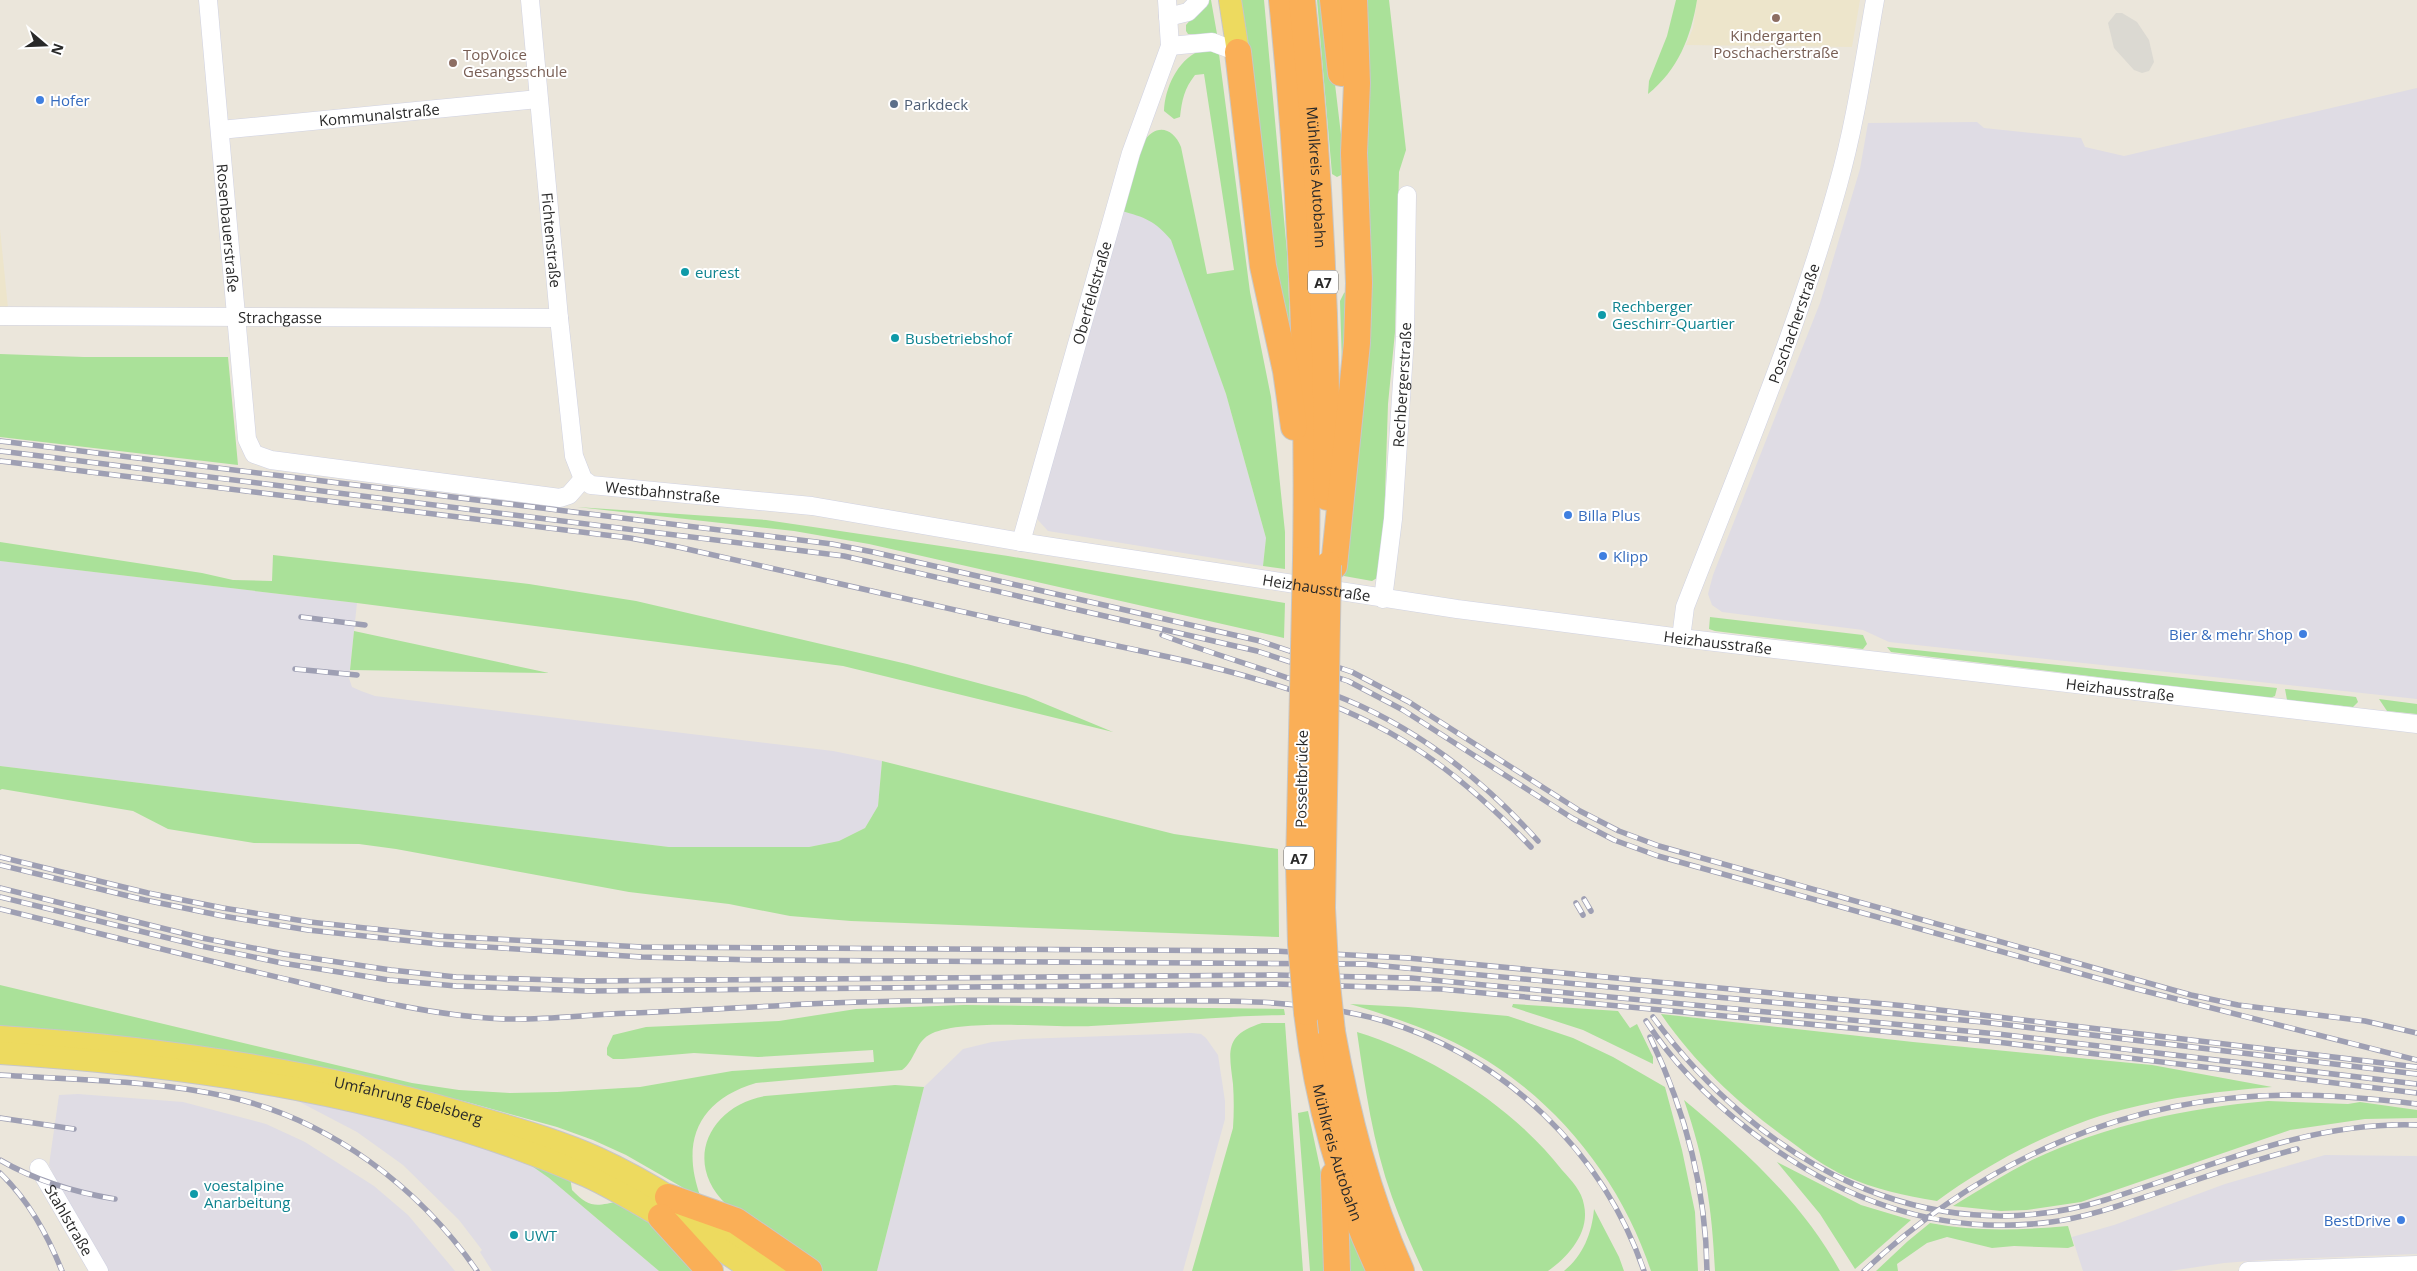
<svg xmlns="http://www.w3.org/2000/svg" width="2417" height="1271" font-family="'Open Sans',sans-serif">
<rect width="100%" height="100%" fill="#ebe6db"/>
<path fill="#dfdce4" d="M2417 88V699L1889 642 1863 630 1730 613 1722 612 1712 605 1708 594 1713 575 1820 303 1860 169 1868 123 1977 122 1984 128 2081 138 2085 147 2124 156Z
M1121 211 1142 216 1158 224 1171 240 1181 262 1226 394 1266 538 1263 566 1048 531 1038 520 1037 513Z
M0 561 357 603 349 678 352 687 361 691 375 696 833 751 882 761 878 806 865 828 839 841 809 847H669L0 766Z
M1191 1033 1201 1034 1206 1038 1218 1055 1225 1101V1119L1183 1271H877L924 1087 963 1049 992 1042 1023 1039Z
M78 1094 183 1102 266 1124 305 1142 374 1186 408 1215 455 1271H108L62 1192 49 1165 59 1095Z
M292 1098 436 1130 526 1162 549 1178 659 1271H492L480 1252 482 1250 459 1220 403 1165 357 1132Z
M2325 1155 2417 1156V1254L2263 1260 2224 1263 2170 1271H2083L2072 1237 2114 1225 2225 1184Z"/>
<path fill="#ede5cb" d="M1697 0H1860L1852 47 1686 45 1693 28Z
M0 229 8 308H0Z"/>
<path fill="#aae199" d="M1208 0H1211L1217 34H1188L1186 31V25Z
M1239 0H1264L1287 252 1291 349 1287 348Z
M1317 0H1325L1342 143 1343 174 1337 177 1332 174Z
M1363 0H1389L1406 150 1399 172 1395 332 1388 404 1383 555 1377 578 1372 581 1344 576 1369 225Z
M1676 0H1697C1691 37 1678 70 1648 94L1649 81 1667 36Z
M1199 51H1209L1219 54 1250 292 1271 397 1285 532V569L1263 566 1266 538 1226 394 1171 240C1155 221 1145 217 1121 211L1143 143C1155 123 1173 127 1181 147L1207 274 1234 270 1204 74 1195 75C1184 89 1182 100 1180 117L1174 119 1164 111C1165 88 1177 61 1199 51Z
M1353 287 1343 396 1340 301 1344 293Z
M0 354 84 357H228L238 465 0 437Z
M577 507 766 520 1008 556 1285 603 1284 638 869 544 794 531Z
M0 542 202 573 233 580 272 581 273 555 529 584 636 601 907 664 1026 696 1113 732 843 666 357 603 0 561Z
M1710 617 1863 635 1867 644 1863 649 1715 631 1709 629Z
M354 631 549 673 350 670Z
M1887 647 2277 688 2275 696 2270 698 1891 652Z
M2285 689 2356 697 2358 702 2353 707 2287 700Z
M2379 699 2417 704V714L2387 711Z
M882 761 1174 834 1278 849 1279 937 851 921 790 916 729 904 629 892 396 849 359 844 254 843 168 829 133 811 2 789 0 790V766L669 847H809L839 841 865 828 878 806Z
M0 985 412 1083 459 1090 510 1093 557 1092 640 1087 732 1071 874 1062 873 1050 758 1057 694 1053 623 1059H613L607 1055V1048L613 1035 646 1027 779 1021 856 1009 964 1005 1284 1009 1285 1015C1220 1016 1156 1023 1091 1026 1053 1028 959 1018 929 1035 915 1043 915 1061 902 1070L756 1083C698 1100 680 1142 701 1198L626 1155 593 1140 557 1127 467 1102 388 1083 0 1028Z
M1350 1004 1408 1007 1508 1016 1573 1038 1613 1057 1665 1087 1682 1150 1695 1212 1698 1271H1651C1620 1177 1552 1093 1463 1047 1427 1028 1389 1016 1350 1004Z
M1513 1004 1618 1011 1630 1028 1637 1024 1653 1057V1064L1583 1030 1512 1007Z
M1661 1014 1913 1042 2152 1065 2272 1087C2221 1091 2171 1097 2121 1110 2059 1126 1988 1163 1937 1201 1905 1196 1874 1189 1845 1176 1826 1167 1807 1154 1790 1141 1740 1105 1696 1065 1661 1014Z
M1262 1023H1285L1303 1271H1192L1233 1128C1234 1113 1234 1099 1233 1084 1229 1051 1224 1035 1262 1023Z
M1357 1032C1432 1055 1514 1108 1562 1170 1571 1180 1582 1191 1584 1205 1590 1232 1569 1256 1548 1271H1423C1412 1247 1401 1222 1392 1197 1373 1144 1365 1088 1357 1032Z
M895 1085 924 1087 877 1271H821L727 1205C682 1163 709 1106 765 1096Z
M1684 1100C1744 1150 1802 1202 1840 1271H1715C1712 1207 1705 1161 1684 1100Z
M2268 1101 2348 1104 2360 1102 2417 1110V1118L2365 1119 2290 1130 2081 1202 2027 1210 2001 1211 1953 1206C1979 1190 2005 1174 2032 1160 2106 1125 2187 1108 2268 1101Z
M1308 1111 1326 1196 1330 1271H1310L1298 1113Z
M526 1162 570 1177 572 1190C590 1209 596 1206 620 1201L649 1218 702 1271H659L549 1178Z
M1777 1162 1861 1205 1911 1220 1855 1269 1820 1214Z
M1594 1209 1619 1257 1624 1271H1564C1583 1256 1592 1233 1594 1209Z
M1345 1220 1367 1271H1346Z
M1930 1223C1976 1232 2021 1230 2068 1226L2074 1246 2068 1248 2014 1246 1992 1248 1947 1237 1927 1243 1897 1264 1898 1271H1876L1908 1241Z"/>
<path fill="#dbd9d2" d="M2116 13H2122L2137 22 2149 40 2154 62 2149 71 2142 73 2134 70 2114 48 2108 23Z"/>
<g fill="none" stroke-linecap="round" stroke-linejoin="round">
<g stroke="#d0d2e2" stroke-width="19">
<g id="minor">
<path id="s1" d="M208 0 247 439 254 454 271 460 560 498 569 495 583 479"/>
<path id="s2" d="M530 0 559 318 574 456 583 479 591 485 812 506 1021 542 1457 609 1681 638 2417 724"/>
<path d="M1168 17 1188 12 1200 0"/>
<path d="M1170 46 1212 42 1238 52"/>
<path id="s3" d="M220 130 538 99"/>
<path id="s4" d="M0 316 559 318"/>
<path id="s5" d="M1021 542 1131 153 1170 46 1167 0"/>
<path id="s6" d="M1383 599 1393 519 1405 337 1407 195"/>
<path id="s7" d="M1681 638 1685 607C1739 468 1798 329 1838 185 1855 125 1864 62 1875 0"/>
<path id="s8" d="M39 1168 99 1271"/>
<path d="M2248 1271 2417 1265"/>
</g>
</g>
<g stroke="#c7c7c7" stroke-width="24">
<g id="major">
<path d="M1230 0 1238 52"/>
<path id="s9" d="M0 1037C156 1047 309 1069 459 1112 505 1126 553 1138 597 1158 663 1188 722 1231 781 1271"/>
<path d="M0 1053C198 1066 404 1096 587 1176 613 1188 636 1202 660 1216 673 1223 687 1228 700 1236 718 1247 735 1259 753 1271"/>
</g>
</g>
<g stroke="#c7c7c7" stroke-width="28">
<g id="highway">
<path d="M1282 0C1301 187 1309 372 1306 560"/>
<path id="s10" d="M1302 0C1320 165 1327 331 1327 497"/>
<path d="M1333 0 1341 73"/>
<path d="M1238 52 1263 266 1286 371 1294 427"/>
<path d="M1334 566 1357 343 1359 283 1354 153 1357 83 1354 0"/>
<path id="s11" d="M1307 1012C1317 1100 1342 1191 1380 1271"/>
<path d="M1332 1032C1347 1115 1367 1194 1401 1271"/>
<path d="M1334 1175 1337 1271"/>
<path d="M668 1197 736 1221 809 1271"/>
<path d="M661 1217 710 1271"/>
</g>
</g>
<use href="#minor" stroke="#fff" stroke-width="18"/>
<use href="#major" stroke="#edda5f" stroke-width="22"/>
<use href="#highway" stroke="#faaf57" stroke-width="26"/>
<g stroke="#9e9fb3" stroke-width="5.5">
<path id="rail" d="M0 441 832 544 873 552 1260 641 1352 672 1409 702 1580 811 1619 831 1659 846 2191 995 2238 1005 2365 1021 2417 1033
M0 451 844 556 1257 651 1348 681 1403 710 1572 818 1614 840 1658 856 2129 987 2417 1060
M0 461 630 538 678 547C798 574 919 602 1039 629 1161 657 1294 675 1404 741 1452 770 1493 807 1531 847
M301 617 365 625
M1162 635C1223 658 1287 675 1347 700 1421 731 1485 782 1538 841
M295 669 357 675
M0 857 148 893 223 908 310 922 439 936 642 947 1274 951 1408 958 1906 1006 2417 1067
M0 865 145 900 223 916 308 930 439 944 642 957 756 960 1363 964 1983 1022 2417 1074
M0 888 202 938 284 954 391 970 456 977 588 981 1275 975 1411 978 1998 1034 2417 1084
M0 897 201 946 282 963 389 980 456 986 588 991 1275 984 1441 989 1997 1042 2417 1093
M1584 899 1591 911
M1576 903 1583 915
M0 909C98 933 196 958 294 981 363 998 433 1016 504 1019 540 1020 576 1016 611 1014 676 1011 742 1008 807 1004 913 999 1021 1000 1128 1001 1213 1001 1301 997 1384 1021 1505 1057 1603 1152 1644 1271
M1653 1017C1758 1161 1926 1255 2105 1200 2208 1168 2308 1121 2417 1125
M1646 1021C1673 1063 1709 1099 1749 1130 1837 1199 1938 1237 2051 1222 2088 1217 2124 1204 2160 1192 2205 1177 2250 1161 2297 1149
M1650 1037C1685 1110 1706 1190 1707 1271
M0 1075C76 1080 155 1080 229 1097 330 1120 419 1187 477 1271
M0 1118 74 1129
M0 1160C36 1181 73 1192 115 1199
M0 1173C29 1201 47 1234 62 1271
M1864 1271C1982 1160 2129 1095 2292 1095 2334 1095 2376 1099 2417 1104"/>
</g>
<use href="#rail" stroke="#fff" stroke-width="4" stroke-dasharray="11" stroke-linecap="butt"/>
<g stroke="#c7c7c7" stroke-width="28" stroke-linecap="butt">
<path id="highway-bridge" d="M1306 560 1299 865 1301 944 1307 1012
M1328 565 1322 908 1325 965 1332 1032"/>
</g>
<use href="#highway-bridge" stroke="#faaf57" stroke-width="26"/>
</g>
<g fill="#8d6e63" stroke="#fff" stroke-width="2">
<circle cx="1776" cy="18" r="5"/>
<circle cx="453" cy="63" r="5"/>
</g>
<g fill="#3f7fe0" stroke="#fff" stroke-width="2">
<circle cx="40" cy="100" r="5"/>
<circle cx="1568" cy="515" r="5"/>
<circle cx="1603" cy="556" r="5"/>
<circle cx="2303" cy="634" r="5"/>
<circle cx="2401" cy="1220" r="5"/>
</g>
<circle fill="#5c6f8a" stroke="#fff" stroke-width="2" cx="894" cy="104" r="5"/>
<g fill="#0f9aa8" stroke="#fff" stroke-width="2">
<circle cx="685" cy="272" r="5"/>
<circle cx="1602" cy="315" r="5"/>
<circle cx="895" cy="338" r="5"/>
<circle cx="194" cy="1194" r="5"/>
<circle cx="514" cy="1235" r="5"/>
</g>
<g text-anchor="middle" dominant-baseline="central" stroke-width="4" stroke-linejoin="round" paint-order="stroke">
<g fill="#fff" stroke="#696969" stroke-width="1">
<rect x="1308" y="270.5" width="30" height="23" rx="4"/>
<rect x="1284" y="846.5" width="30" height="23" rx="4"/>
</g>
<g font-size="14" font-weight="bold" fill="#292929">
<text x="1323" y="282">A7</text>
<text x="1299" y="858">A7</text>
</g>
<g font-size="15" fill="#785e54" stroke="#fff">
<text x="1776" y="35">Kindergarten<tspan x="1776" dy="17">Poschacherstraße</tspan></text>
<text x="463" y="54" text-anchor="start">TopVoice<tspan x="463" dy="17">Gesangsschule</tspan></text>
</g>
<g font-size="15" fill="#366cbe" stroke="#fff" text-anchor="start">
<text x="50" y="100">Hofer</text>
<text x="1578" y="515">Billa Plus</text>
<text x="1613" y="556">Klipp</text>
<text x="2293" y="634" text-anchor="end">Bier &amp; mehr Shop</text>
<text x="2391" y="1220" text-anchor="end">BestDrive</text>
</g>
<g font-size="15" fill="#4e5e75" stroke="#fff" text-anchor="start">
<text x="904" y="104">Parkdeck</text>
</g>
<g font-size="15" fill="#292929" stroke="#fff">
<text stroke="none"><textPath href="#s3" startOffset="160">Kommunalstraße</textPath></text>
<text stroke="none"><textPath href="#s10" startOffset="178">Mühlkreis Autobahn</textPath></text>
<text stroke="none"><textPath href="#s1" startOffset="229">Rosenbauerstraße</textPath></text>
<text stroke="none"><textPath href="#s2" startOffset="241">Fichtenstraße</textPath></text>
<text stroke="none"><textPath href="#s5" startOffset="259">Oberfeldstraße</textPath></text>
<text stroke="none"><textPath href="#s4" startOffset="280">Strachgasse</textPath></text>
<text stroke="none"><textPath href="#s7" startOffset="335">Poschacherstraße</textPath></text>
<text stroke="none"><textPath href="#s6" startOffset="215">Rechbergerstraße</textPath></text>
<text stroke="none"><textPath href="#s2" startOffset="565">Westbahnstraße</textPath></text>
<text stroke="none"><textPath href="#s2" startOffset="1226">Heizhausstraße</textPath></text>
<text stroke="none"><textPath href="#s2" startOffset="1631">Heizhausstraße</textPath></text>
<text stroke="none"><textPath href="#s2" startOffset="2036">Heizhausstraße</textPath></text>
<text transform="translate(1301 779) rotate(-89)">Posseltbrücke</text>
<text stroke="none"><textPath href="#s9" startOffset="414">Umfahrung Ebelsberg</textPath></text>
<text stroke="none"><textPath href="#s11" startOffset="144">Mühlkreis Autobahn</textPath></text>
<text stroke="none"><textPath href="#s8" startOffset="60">Stahlstraße</textPath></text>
</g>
<g font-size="15" fill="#0d838f" stroke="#fff" text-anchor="start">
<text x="695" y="272">eurest</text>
<text x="1612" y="306">Rechberger<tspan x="1612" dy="17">Geschirr-Quartier</tspan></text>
<text x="905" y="338">Busbetriebshof</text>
<text x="204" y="1185">voestalpine<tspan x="204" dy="17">Anarbeitung</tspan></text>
<text x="524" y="1235">UWT</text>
</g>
</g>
<g transform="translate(45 45) rotate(109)" stroke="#ffffff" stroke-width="4" paint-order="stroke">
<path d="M0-4L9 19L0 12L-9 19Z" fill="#292929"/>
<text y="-8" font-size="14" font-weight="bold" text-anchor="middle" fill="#292929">N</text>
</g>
</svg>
